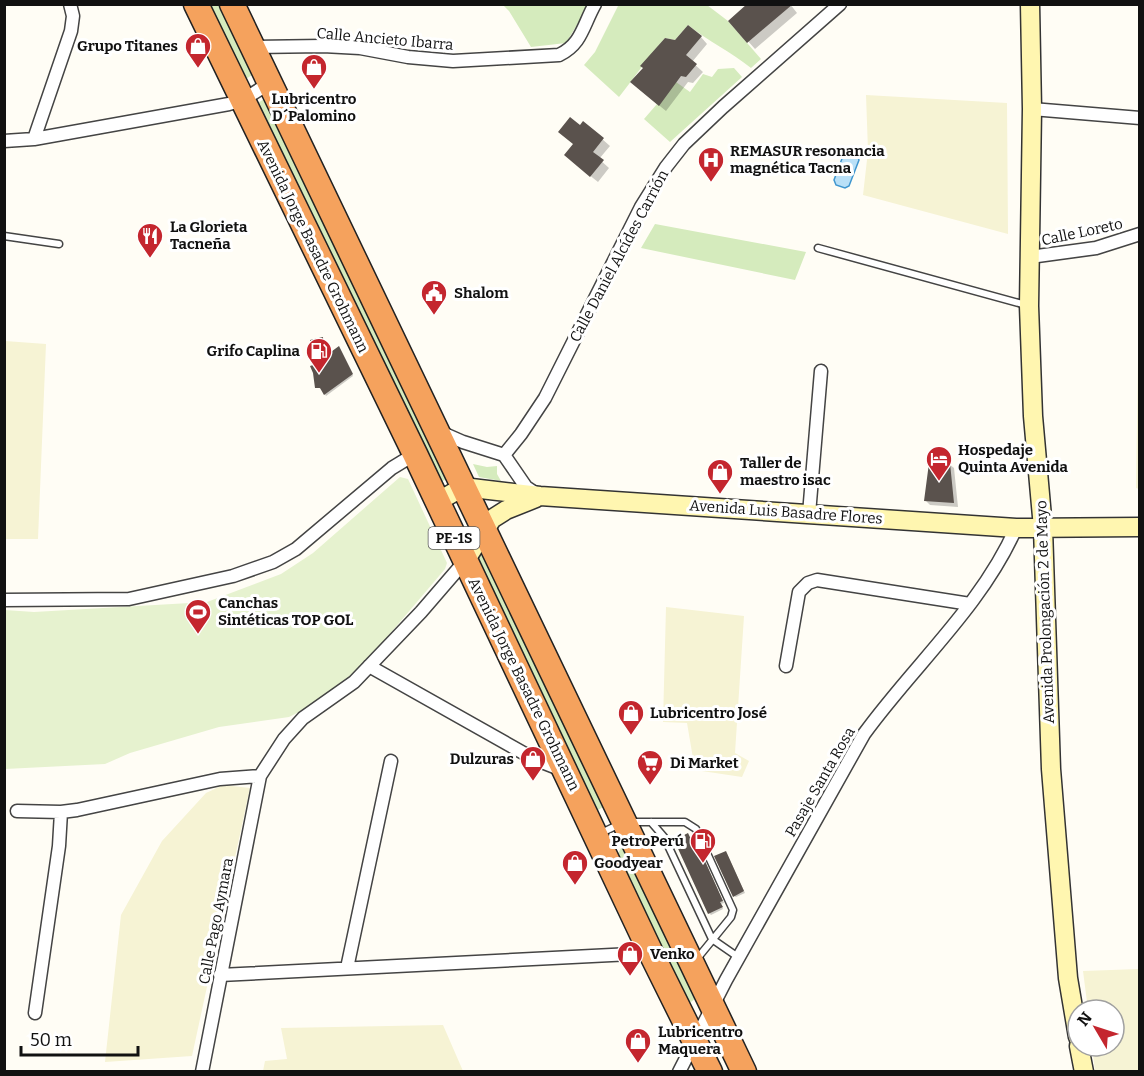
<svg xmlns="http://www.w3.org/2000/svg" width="1144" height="1076" font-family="Bitter,serif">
<rect width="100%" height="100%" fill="#fffdf5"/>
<path fill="#f6f3d4" d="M866 95 1007 103 1008 234 863 195 868 151Z
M5 341 46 344 38 539H5V543Z
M1138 358H1139V489L1136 488Z
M666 607 744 616 735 753 749 761 742 777 695 770 687 723 663 722Z
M223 785 250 788 192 1056 105 1062 121 915 162 841 206 793Z
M1139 969V1071H1095L1092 1046H1114V1010H1088L1083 971Z
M443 1025 463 1071H263L265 1061 287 1059 281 1028Z"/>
<path fill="#d5ebbd" d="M619 4 707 5 728 21 761 59 751 68C731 52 708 41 688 25L675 40 665 38C648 57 635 77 619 97L584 65 595 52Z
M205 5H221L252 75 246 79 238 76Z
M503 5H589L566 43 531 47 509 11Z
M734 68 742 77 670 142 644 119 657 104 658 105 676 82 690 92 703 74 712 77 718 69Z
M264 99 270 101 447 479 440 482 260 110 258 103Z
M655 224 806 252 795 280 641 248Z
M473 464 487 467 497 466V474L501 481 479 477Z
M480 555 488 557 604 798 603 807 598 810 591 807 475 561Z
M621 848 628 849 696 998 691 1002 685 1000 617 855Z"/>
<path fill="#e6f2cf" d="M400 477 408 479 447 563 445 569 354 676 319 702 289 717 219 727 130 753 105 764 5 769V610L34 612 207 602 281 574 313 553Z"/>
<path fill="#b9e0f7" stroke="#3f96cf" stroke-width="1.5" d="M847 152 857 155 859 160 849 186 845 188 836 185 834 180 843 156Z"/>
<path fill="#0003" d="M790 4 797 13 755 49 730 21Z
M701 37 707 44 692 62 703 72 693 83 688 82 666 111 639 89 676 42Z
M584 123 610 146 599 159 609 168 598 182 573 162 575 145Z
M322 339 325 358 340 349 353 376 326 396 322 389 316 387 314 365Z
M949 464 954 468 958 507 930 505 926 501Z
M727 854 745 893 736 897 734 896Z
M706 864 724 903 721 904 723 909 711 915 709 913Z"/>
<path fill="#5a524d" d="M747 4H793L747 43 728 21Z
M688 25 702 36 686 55 697 64 686 77 681 76 659 106 630 82 643 68 640 66 665 38 675 40Z
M570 117 580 125 583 121 604 138 593 152 604 160 590 177 564 155 573 144 558 132Z
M323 337 324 357 339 346 353 374 324 395 320 388H315L313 373 310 366 313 365 310 340Z
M929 463H950L954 503 924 501Z
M688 833 702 862 705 861 723 901 720 902 723 907 708 914 674 840Z
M726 851 744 891 733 897 714 856Z"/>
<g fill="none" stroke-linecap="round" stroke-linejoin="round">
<g stroke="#444" stroke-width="9">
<path id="lane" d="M4 236 59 244
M818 248 1026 305
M629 822H685L696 829 733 910 731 917 696 960
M651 822 664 837 712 939 738 957
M599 834 620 824"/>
</g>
<g stroke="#444" stroke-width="15">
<path id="street" d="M253 47 323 46 360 48 408 57 453 61 559 55C582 44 583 25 595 4
M1032 109 1140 118
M34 139 71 31 73 16 70 4
M4 141 34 139 229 104 241 101 270 83
M1030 257 1096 248 1140 234
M438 431 463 442 504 455 526 487 538 495
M504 455 521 434 545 398 641 207 666 167 684 144 723 107 840 4
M809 514 821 371
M4 600 129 599 233 576 273 562 296 549 392 468 415 454
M369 666 534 759 562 770
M786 666 799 592 808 583 817 580 970 604
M17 811 61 812 77 810 220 779 260 776
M347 968 391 761
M220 975 651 953
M35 1013 59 846 61 812
M202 1072 260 776 284 739 303 718 354 682 421 612 465 561
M679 1072 726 980 864 734C914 665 981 607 1016 528"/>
</g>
<g stroke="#333" stroke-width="21">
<path id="secondary" d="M1030 4 1032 109 1029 306 1033 416 1043 528 1051 769 1068 978 1078 1037
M437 502 463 487 540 496 1016 528 1140 527
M465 561 492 519 506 510 536 498
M1079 1046 1084 1072"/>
</g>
<g stroke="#222" stroke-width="27">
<path id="highway" d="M196 4 415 454 651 953 710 1072
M232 4 744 1072"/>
</g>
<use href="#lane" stroke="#fff" stroke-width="6"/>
<use href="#street" stroke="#fff" stroke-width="12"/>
<use href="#secondary" stroke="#fff6b0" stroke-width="18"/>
<use href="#highway" stroke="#f5a25d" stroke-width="24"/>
</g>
<defs>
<g id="shop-pin" transform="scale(1.35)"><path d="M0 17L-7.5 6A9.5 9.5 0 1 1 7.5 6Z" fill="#c4262e" stroke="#fff"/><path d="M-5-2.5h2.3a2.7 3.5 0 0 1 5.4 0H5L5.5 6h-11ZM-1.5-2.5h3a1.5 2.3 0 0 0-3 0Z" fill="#fff"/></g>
<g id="hospital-pin" transform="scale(1.35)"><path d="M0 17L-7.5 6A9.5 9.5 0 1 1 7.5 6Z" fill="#c4262e" stroke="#fff"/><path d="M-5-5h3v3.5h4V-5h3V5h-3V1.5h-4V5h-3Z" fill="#fff"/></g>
<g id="restaurant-pin" transform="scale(1.35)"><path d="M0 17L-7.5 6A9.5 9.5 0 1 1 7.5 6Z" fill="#c4262e" stroke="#fff"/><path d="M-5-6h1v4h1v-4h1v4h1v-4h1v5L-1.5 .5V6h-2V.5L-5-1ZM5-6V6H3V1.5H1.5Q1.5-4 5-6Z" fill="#fff"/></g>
<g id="civic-pin" transform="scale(1.35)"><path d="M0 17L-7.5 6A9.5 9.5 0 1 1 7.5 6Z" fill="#c4262e" stroke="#fff"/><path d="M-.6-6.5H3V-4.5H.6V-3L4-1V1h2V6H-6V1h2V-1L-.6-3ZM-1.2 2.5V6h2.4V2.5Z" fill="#fff"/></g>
<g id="fuel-pin" transform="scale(1.35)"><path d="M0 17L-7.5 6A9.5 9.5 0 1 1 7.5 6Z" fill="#c4262e" stroke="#fff"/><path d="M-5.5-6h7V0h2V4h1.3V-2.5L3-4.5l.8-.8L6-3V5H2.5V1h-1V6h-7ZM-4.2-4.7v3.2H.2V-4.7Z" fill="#fff"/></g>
<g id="hotel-pin" transform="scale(1.35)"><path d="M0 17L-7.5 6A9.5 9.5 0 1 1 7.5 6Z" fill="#c4262e" stroke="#fff"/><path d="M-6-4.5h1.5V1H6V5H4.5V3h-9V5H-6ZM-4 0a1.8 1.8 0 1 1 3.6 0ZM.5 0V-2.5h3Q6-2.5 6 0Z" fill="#fff"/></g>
<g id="stadium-pin" transform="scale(1.35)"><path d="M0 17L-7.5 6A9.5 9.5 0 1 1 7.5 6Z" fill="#c4262e" stroke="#fff"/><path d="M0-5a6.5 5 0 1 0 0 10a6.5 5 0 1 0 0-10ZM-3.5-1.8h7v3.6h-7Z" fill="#fff"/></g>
<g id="supermarket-pin" transform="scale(1.35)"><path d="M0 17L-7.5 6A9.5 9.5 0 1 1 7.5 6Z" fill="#c4262e" stroke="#fff"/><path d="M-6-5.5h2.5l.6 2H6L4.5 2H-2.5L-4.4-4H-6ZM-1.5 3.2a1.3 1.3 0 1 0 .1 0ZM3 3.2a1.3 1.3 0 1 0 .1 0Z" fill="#fff"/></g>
</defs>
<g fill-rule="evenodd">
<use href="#shop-pin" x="198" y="46"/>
<use href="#shop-pin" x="314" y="67"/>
<use href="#hospital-pin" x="711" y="160"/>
<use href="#restaurant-pin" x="150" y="236"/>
<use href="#civic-pin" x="434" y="293"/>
<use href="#fuel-pin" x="319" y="351"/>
<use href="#hotel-pin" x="939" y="459"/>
<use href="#shop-pin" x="720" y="472"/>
<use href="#stadium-pin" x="198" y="612"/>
<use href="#shop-pin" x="631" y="713"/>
<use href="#shop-pin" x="533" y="759"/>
<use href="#supermarket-pin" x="650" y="763"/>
<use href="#fuel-pin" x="703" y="841"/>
<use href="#shop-pin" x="575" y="863"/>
<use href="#shop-pin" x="630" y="954"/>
<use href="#shop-pin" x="638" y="1041"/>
</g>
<g text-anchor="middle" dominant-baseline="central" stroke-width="6" stroke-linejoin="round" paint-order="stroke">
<rect fill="#fff" stroke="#585858" stroke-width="1.5" x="428.5" y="527" width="51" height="22" rx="4.5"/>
<g font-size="14" font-weight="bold" fill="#111">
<text x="454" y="538">PE-1S</text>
</g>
<g font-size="15" fill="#111" stroke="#fff">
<text transform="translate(385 39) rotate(5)">Calle Ancieto Ibarra</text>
<text transform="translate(1082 232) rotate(-12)">Calle Loreto</text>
<text transform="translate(313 246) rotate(64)">Avenida Jorge Basadre Grohmann</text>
<text transform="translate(619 256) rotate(-62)">Calle Daniel Alcídes Carrión</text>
<text transform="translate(786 512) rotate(4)">Avenida Luis Basadre Flores</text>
<text transform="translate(1045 612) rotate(-92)">Avenida Prolongación 2 de Mayo</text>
<text transform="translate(524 684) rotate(64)">Avenida Jorge Basadre Grohmann</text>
<text transform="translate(820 782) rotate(-60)">Pasaje Santa Rosa</text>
<text transform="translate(216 921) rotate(-79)">Calle Pago Aymara</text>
</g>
<g font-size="15" font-weight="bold" fill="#111" stroke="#fff" text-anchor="start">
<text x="178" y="46" text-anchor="end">Grupo Titanes</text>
<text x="314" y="99" text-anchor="middle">Lubricentro<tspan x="314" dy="17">D´Palomino</tspan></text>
<text x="730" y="151">REMASUR resonancia<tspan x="730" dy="17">magnética Tacna</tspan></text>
<text x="170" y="227">La Glorieta<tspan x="170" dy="17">Tacneña</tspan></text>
<text x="454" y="293">Shalom</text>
<text x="300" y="351" text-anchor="end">Grifo Caplina</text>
<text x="958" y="450">Hospedaje<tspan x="958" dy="17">Quinta Avenida</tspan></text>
<text x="740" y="463">Taller de<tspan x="740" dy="17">maestro isac</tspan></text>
<text x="218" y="603">Canchas<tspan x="218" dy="17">Sintéticas TOP GOL</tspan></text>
<text x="650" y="713">Lubricentro José</text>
<text x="514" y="759" text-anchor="end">Dulzuras</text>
<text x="670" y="763">Di Market</text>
<text x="684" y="841" text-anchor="end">PetroPerú</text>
<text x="594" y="863">Goodyear</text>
<text x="650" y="954">Venko</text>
<text x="658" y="1032">Lubricentro<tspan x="658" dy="17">Maquera</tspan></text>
</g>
</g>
<rect width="1144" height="1076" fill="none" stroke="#111111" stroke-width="12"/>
<g transform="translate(1096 1028) rotate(309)"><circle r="28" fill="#ffffff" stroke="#a0a0a0" stroke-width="1.5"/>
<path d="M0-4.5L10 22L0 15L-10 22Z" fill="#c4262e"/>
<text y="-9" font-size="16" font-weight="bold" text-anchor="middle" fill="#111111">N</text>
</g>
<path d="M21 1046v9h117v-9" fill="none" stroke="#111111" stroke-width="3"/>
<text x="30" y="1046" font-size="18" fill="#111111" stroke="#ffffff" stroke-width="4.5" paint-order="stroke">50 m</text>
</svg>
